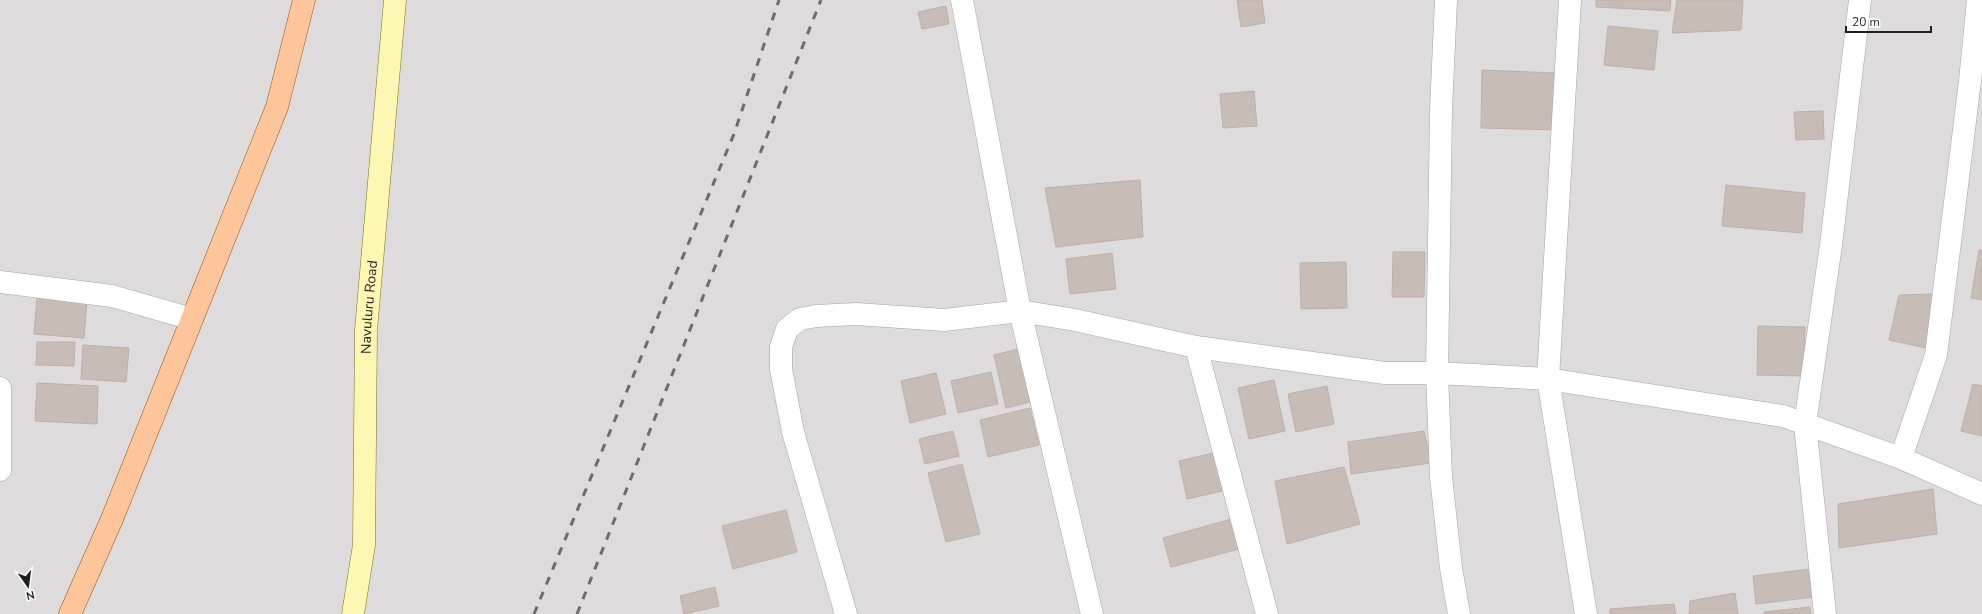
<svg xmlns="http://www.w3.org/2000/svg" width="1982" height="614" font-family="'Nunito Sans',sans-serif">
<rect width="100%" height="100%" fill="#f0eae4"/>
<path fill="#dddbdc" d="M0 0H1982V614H0Z"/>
<path fill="#c8bcb7" stroke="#c3aea5" d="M1237 0H1262L1265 23 1241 27Z
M1596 0H1671L1670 11 1596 7Z
M1677 0H1743L1741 30 1672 33Z
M946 6 949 24 922 29 918 12Z
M1608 26 1658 31 1654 70 1604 65Z
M1482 70 1556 73 1558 130 1481 128Z
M1254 91 1257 126 1223 128 1220 94Z
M1823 111 1824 139 1796 140 1794 112Z
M1140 180 1143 237 1056 247 1045 188Z
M1726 185 1805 193 1802 233 1722 226Z
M1979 250H1982V300L1971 298Z
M1393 252H1425L1424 297H1392Z
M1112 253 1116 289 1070 294 1066 259Z
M1346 262 1347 308 1301 309 1300 263Z
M1934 294 1926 348 1889 340 1899 295Z
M37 297 87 301 84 338 34 334Z
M1758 326 1805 327 1803 376 1757 375Z
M37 342H75L74 366 36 365Z
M83 345 129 348 126 382 81 379Z
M1022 348 1034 401 1006 408 994 355Z
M991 372 998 404 958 413 951 381Z
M936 373 946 414 910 423 901 381Z
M1274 380 1285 431 1249 439 1238 388Z
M37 383 98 386 97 424 35 421Z
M1973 384 1982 386V436L1961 431Z
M1327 386 1334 424 1296 432 1288 394Z
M1030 408 1039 445 988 457 980 420Z
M953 431 959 456 925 464 919 439Z
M1424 431 1431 463 1351 474 1348 442Z
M1218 452 1227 490 1187 499 1179 461Z
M962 464 980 534 946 542 928 473Z
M1344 467 1360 524 1287 544 1275 481Z
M1933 489 1937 534 1839 548 1838 504Z
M786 510 797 552 733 569 722 526Z
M1235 518 1243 548 1171 567 1163 538Z
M1811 569 1814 597 1756 604 1753 576Z
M715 587 719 606 684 614 680 596Z
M1735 593 1738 614H1689L1690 601Z
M1674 604 1676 614H1610V609Z
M1810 607 1811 614H1764V612Z"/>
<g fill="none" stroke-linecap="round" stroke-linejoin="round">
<g stroke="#a6a6a6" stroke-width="23">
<path id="street" d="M962 0 1020 311 1092 614
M1446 0 1441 110 1437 373 1441 477 1451 568 1459 614
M1570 0 1548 379 1586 614
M0 282 112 296 192 319
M1196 347 1267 614
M0 388V470
M1901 458 1936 355 1970 81 1978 0
M846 614 793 432 781 369V347L787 329 800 319 816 316 856 314 944 320 1020 311 1075 320 1196 347 1385 373H1437L1548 379 1783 416 1901 458 1982 494
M1825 614 1805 424 1831 245 1860 0"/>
</g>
<g stroke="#7b7700" stroke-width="23">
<g id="secondary">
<path id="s1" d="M353 614 364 545 366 330 395 0"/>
</g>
</g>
<g stroke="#995100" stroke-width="23">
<path id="primary" d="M70 614 112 519 277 107 304 0"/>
</g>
<use href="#street" stroke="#fff" stroke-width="22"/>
<use href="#secondary" stroke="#fef7b4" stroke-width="22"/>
<use href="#primary" stroke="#ffc59a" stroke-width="22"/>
<path stroke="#6d6d6d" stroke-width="3" stroke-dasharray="8 8" stroke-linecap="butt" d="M534 614 734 134 779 0
M577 614 821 0"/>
</g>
<g text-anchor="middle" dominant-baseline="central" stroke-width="3" stroke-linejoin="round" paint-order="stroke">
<g font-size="14" fill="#1f1f1f" stroke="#fff">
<text stroke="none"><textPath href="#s1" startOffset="308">Navuluru Road</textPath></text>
</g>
</g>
<g transform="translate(28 586) rotate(166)" stroke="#ffffff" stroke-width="3" paint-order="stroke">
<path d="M0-3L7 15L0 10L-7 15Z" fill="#1f1f1f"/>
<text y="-6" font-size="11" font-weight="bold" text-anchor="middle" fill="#1f1f1f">N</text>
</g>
<path d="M1846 26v6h85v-6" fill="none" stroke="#1f1f1f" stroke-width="2"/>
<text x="1852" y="26" font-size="12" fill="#1f1f1f" stroke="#ffffff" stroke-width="3" paint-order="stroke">20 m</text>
</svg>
